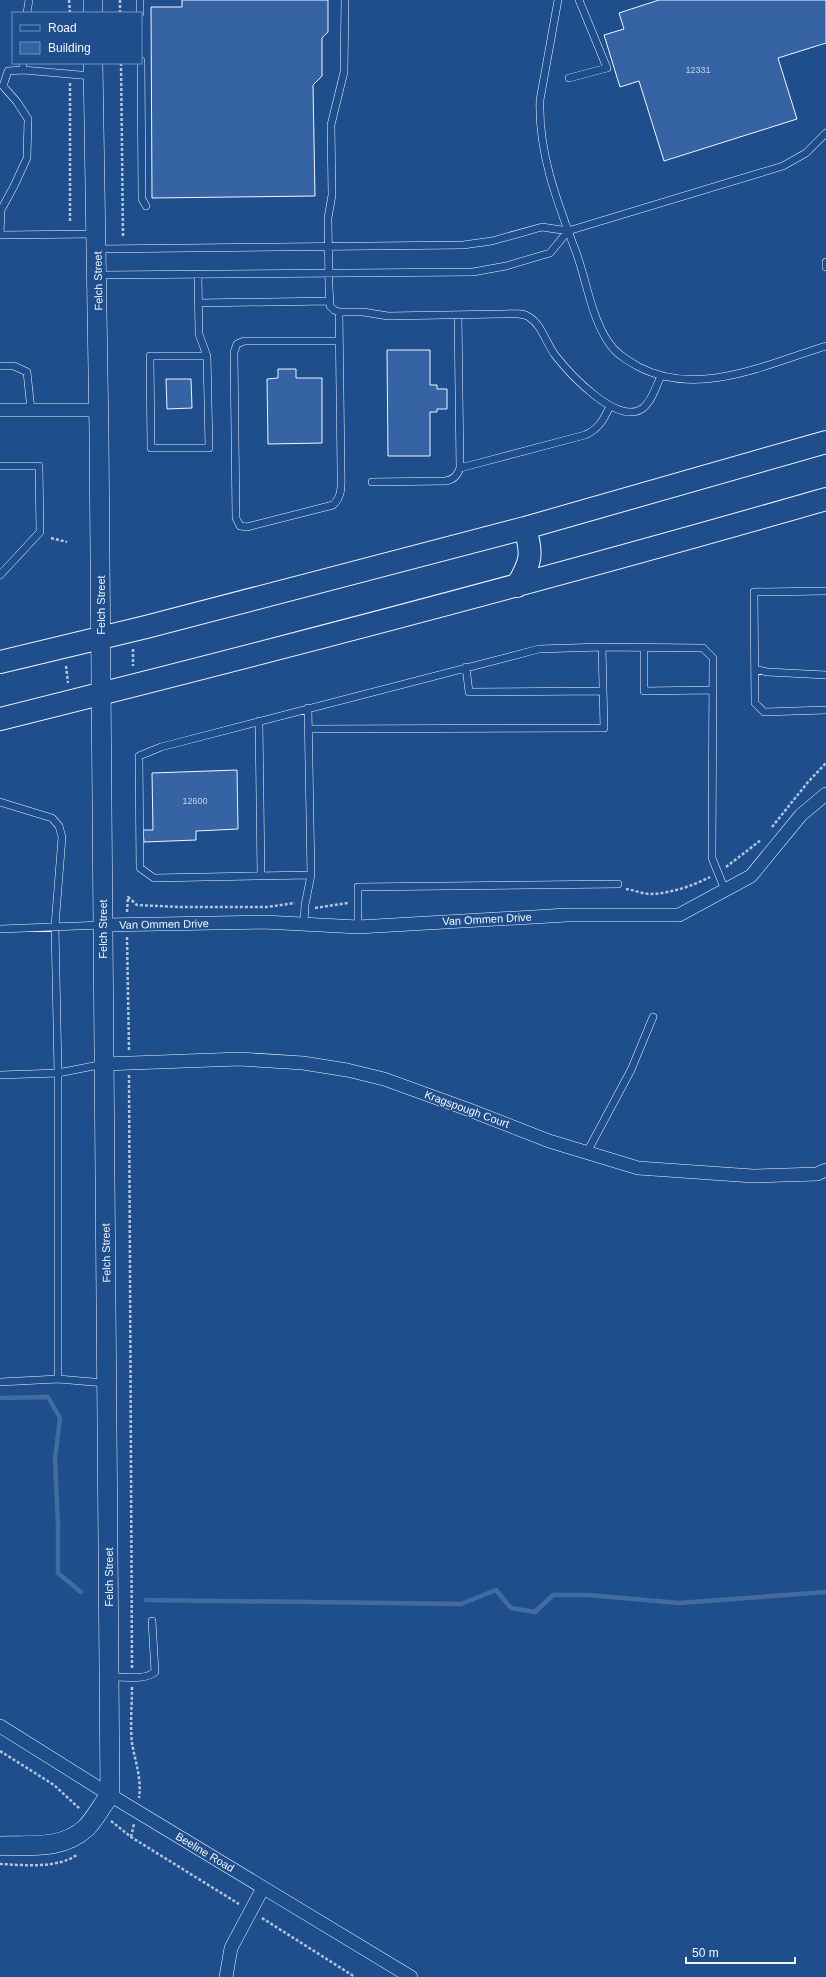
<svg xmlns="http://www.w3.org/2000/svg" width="826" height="1977" font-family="Arial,sans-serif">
<rect width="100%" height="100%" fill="#1f4e8c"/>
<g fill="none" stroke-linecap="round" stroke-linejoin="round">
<path stroke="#446ba0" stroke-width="4.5" d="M0 1398 48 1397 60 1418 55 1459 58 1525V1573L81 1592
M146 1600 461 1604 496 1590 511 1608 535 1612 553 1595H588L679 1603 826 1592"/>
</g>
<path fill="#3563a3" stroke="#f2f6ff" d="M182 0H328V32L322 38V76L313 85 315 196 152 198 151 7H182Z
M659 0H826V43L778 58 797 119 664 161 639 81 620 87 604 35 624 29 619 13Z
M387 350H430V385H437V389H447V409H437V412H430V456H388Z
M278 369H296V378H322V443L268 444 267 379 278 378Z
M166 379H191L192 408 167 409Z
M237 770 238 829 196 831V840L144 842 143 830H153L152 773Z"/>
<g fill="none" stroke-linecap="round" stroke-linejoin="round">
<g stroke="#f2f6ff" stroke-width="8">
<path id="lane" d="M140 0V13
M345 0 344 72 331 125 332 195 328 218 329 287 330 306 334 310 339 312H363L388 316 502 314C511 314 522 312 529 317 542 325 546 343 555 355 569 373 618 427 643 408 652 401 656 386 661 376
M558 0 540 100C538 153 558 204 576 252 587 282 591 317 609 343 616 354 628 361 639 367 699 398 767 364 826 346
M27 13 29 0
M141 61 142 199 146 206
M23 63V70L92 76
M569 78 607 68 579 0
M0 235 1 210 14 186 27 158 28 119 17 102 3 86 8 71 23 70
M0 235 95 234
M98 249 463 245 492 241 542 227 568 231 783 166 806 153 826 133
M826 262V267
M98 275 473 272 506 266 550 253 568 231
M198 275 199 334 207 356 209 448H151L150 356H207
M198 303 329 301
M339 312 341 471C341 484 343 496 333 505L247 527 240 526 236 518 234 352 237 344 244 341H339
M0 366H14L27 372 31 410
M0 466H39L40 532 0 575
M460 468 585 435C599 429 604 419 610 406
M372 482 446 481C454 479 457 476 460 468L458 315
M826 591 754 592 755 703 764 712 826 710
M644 648V691L713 690
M466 667 469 692 603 691
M755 669 767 672 826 675
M259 721 261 876
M309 729 604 728 602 647
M0 802 52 818 59 826 62 837 55 926 58 1073 104 1064
M311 875 154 878 140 868 139 756 161 747 539 649 602 647 703 648 713 658 712 858 725 890
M304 923 305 905 311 875 308 708
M358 927V887L618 884
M0 929 103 925
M0 1075 58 1073V1379L105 1383
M586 1154 631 1070 653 1017
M0 1382 58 1379
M110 1677C123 1676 144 1681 155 1672L152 1621"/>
</g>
<g stroke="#f2f6ff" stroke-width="14">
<path id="street" d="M0 410H99
M103 925 264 922 358 927 567 915H679L751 876 801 815 826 794
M104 1064 240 1059 303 1063 347 1070 384 1079 467 1109 549 1141 638 1168 753 1176 817 1174 826 1170
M0 1726 110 1795 411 1977
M226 1977 231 1948 263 1888"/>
</g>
<g stroke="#f2f6ff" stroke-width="20">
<path id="secondary" d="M93 0V13
M0 1846C31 1845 62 1850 86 1828 95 1819 102 1805 110 1795L99 433 93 63"/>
</g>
<g stroke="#f2f6ff" stroke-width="24">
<path id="highway" d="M517 586C531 562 533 555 525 528
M0 662 146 627 525 528 826 442
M0 719C277 650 552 578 826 499"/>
</g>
<path stroke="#b3c4dc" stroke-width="2.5" stroke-dasharray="3 2" stroke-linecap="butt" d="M69 0 70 13
M120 0V13
M121 63 123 237
M70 83V222
M51 538 67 542
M133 649V666
M66 666 68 683
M772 827 808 782 826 763
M726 867 761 840
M626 889C634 890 643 894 651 894 672 893 692 886 710 877
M315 908 348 903
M127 912 128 897 137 905 178 907H267L295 903
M127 937 129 1050
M129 1075 132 1668
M132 1687C132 1705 130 1725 132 1743 135 1761 142 1779 139 1798
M0 1751 54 1785 80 1809
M111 1821 131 1837 239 1904
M131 1837 134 1824
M0 1864C25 1865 58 1869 78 1854
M262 1918 355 1977"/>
<use href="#lane" stroke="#1f4e8c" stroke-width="7"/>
<use href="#street" stroke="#1f4e8c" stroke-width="13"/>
<use href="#secondary" stroke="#1f4e8c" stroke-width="19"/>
<use href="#highway" stroke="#1f4e8c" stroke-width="22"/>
</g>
<g text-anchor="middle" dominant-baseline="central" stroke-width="3" stroke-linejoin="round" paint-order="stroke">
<g font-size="9" fill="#c3d1e8">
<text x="698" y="70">12331</text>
<text x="195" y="801">12600</text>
</g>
<g font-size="11" fill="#f2f6ff" stroke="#1f4e8c">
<text transform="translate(98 281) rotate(-91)">Felch Street</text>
<text transform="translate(101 605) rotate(-90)">Felch Street</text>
<text transform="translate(487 919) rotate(-3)">Van Ommen Drive</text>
<text transform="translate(164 924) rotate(-1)">Van Ommen Drive</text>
<text transform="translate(103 929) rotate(-90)">Felch Street</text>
<text transform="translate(467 1109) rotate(20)">Kragspough Court</text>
<text transform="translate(106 1253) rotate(-91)">Felch Street</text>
<text transform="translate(109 1577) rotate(-90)">Felch Street</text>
<text transform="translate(205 1852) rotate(31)">Beeline Road</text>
</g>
</g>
<rect x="12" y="12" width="130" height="52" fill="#1f4e8c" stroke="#7391ba"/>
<rect x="20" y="25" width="20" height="6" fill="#1f4e8c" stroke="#7391ba"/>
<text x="48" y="32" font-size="12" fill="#f2f6ff">Road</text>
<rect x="20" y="42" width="20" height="12" fill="#3563a3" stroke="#7391ba"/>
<text x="48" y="52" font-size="12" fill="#f2f6ff">Building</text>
<path d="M686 1957v6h109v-6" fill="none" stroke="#f2f6ff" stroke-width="2"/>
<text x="692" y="1957" font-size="12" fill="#f2f6ff" stroke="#1f4e8c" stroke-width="3" paint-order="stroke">50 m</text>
</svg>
